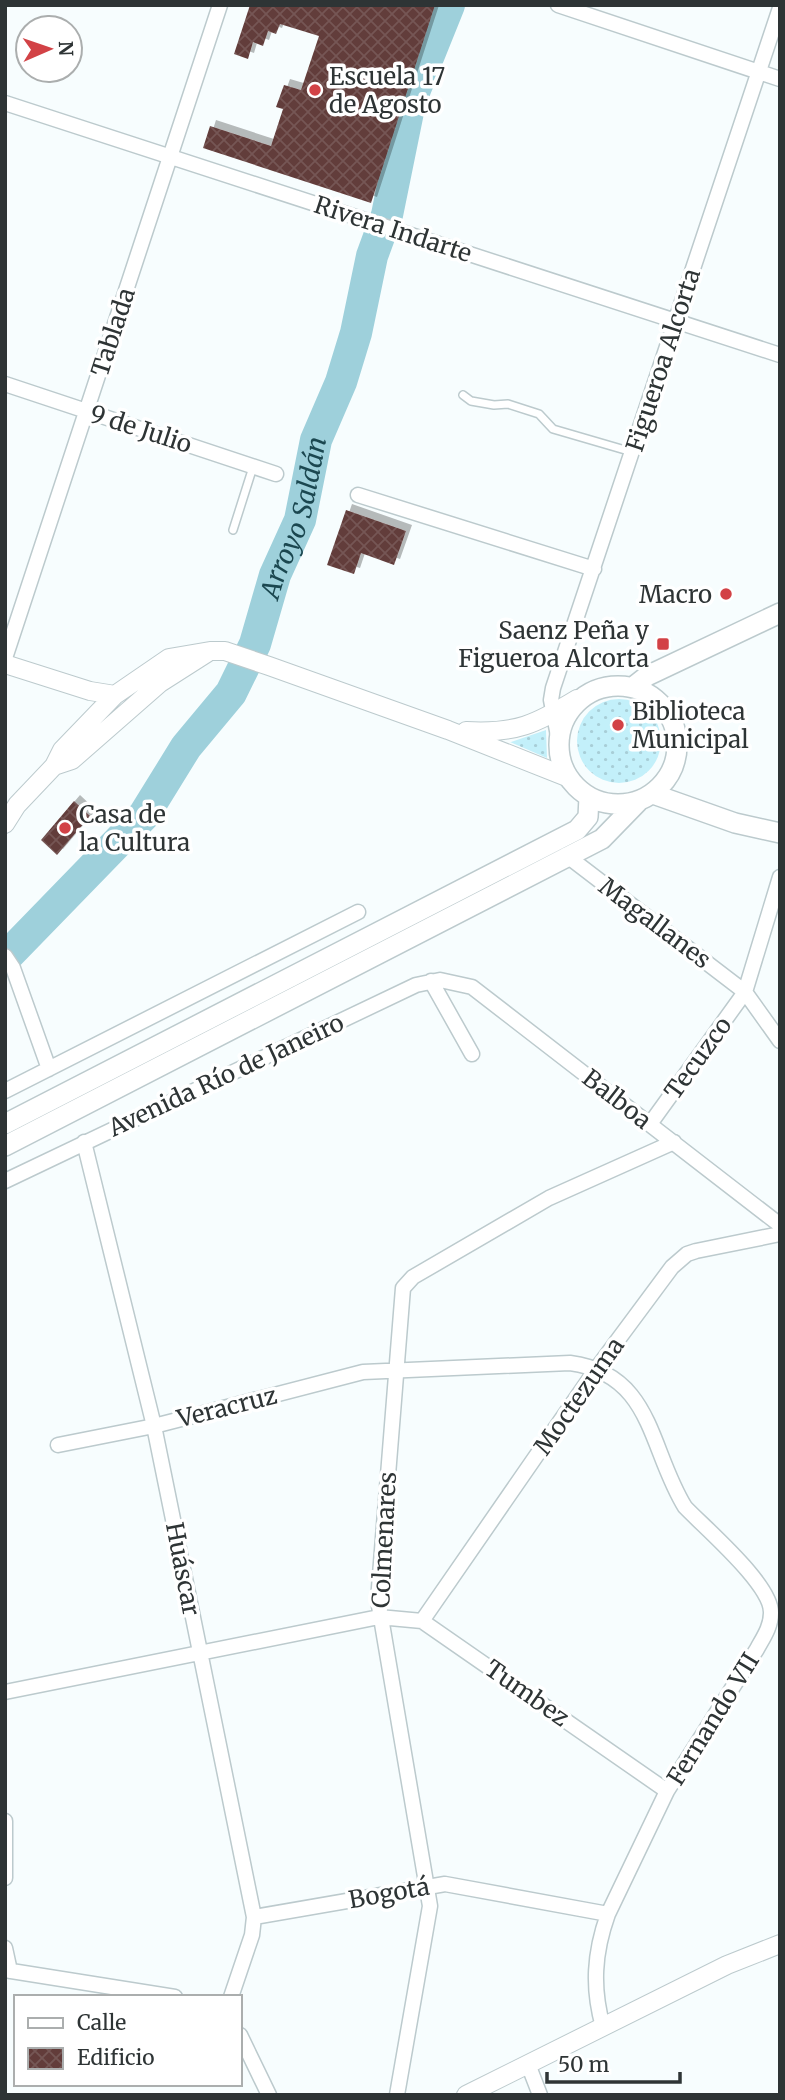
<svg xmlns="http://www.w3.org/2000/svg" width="785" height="2100" font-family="Merriweather,serif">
<defs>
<pattern id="grass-dots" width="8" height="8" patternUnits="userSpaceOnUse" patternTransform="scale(1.75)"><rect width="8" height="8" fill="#c3f0fa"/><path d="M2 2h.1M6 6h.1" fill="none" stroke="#a8ced7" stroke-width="1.8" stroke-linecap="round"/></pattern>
<pattern id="building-cross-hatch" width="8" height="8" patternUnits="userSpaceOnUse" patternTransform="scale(1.75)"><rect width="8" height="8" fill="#623c3a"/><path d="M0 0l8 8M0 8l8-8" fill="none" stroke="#755755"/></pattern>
<filter id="shadow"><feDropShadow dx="6" dy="-6" stdDeviation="0" flood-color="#0004"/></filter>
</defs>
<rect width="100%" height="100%" fill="#f7fdfe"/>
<path fill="url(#grass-dots)" d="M577 741a42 42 0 1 1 84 0a42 42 0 1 1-84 0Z
M546 730 547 758 510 742H511Z"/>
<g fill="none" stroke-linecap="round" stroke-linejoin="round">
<path stroke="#9ed0db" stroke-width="32" id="s1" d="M5 958 144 815 186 747 231 693 255 644 275 575 300 520 316 440 341 382 356 333 372 256 387 215 410 102 449 5"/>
</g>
<path fill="url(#building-cross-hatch)" filter="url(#shadow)" d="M250 5H435L371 203 203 148 210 126 271 146 283 109 276 107 284 85 301 90 319 36 280 24 276 34 268 31 263 46 253 42 248 59 234 54Z
M346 510 406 531 394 565 361 553 354 574 327 565Z
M74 801 90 816 57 855 41 840Z"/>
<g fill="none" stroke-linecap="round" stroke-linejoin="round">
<g stroke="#bccacd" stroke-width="10">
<path id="service" d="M463 395 471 401 494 405 508 404 539 414 553 429 632 452
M233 530 253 467"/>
</g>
<g stroke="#bccacd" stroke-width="17">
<path id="minor" d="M558 5 780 79
M5 103 780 355
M5 384 276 474
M358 495 594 569
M5 658 220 5
M559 741 551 700 553 688 780 8
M566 855 745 992 780 1041
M5 956 13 968 49 1069
M431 981 472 1054
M5 1091 358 912
M650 1124 745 992 780 877
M84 1142 154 1426 254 1917 252 1935 231 1997
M5 1181 416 985 440 980 472 987 780 1225
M58 1445 154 1426 363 1372 570 1363C653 1374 649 1449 685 1507 706 1529 772 1585 771 1613 771 1627 763 1638 757 1649L667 1791 608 1914C594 1953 592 1988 603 2027
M422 1621 597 1368 672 1267 687 1254 696 1251 780 1234
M5 1692 379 1617 422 1621 667 1791
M5 1821V1878
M254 1917 445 1884 608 1914
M5 1948 10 1971
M5 1970 175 1997
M240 2035 269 2095
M528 2064 540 2095
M397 2095 430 1906 378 1600 403 1288 413 1277 549 1198 674 1142"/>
</g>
<g stroke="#bccacd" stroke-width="20">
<path id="tertiary" d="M5 664 90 691 115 695
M466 731C516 734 536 724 577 699
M54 766 72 760 160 683 207 653
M5 824 17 805 54 766 62 750 115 695 169 658 210 651H225L269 666 448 730 569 778
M466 2095 727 1965 780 1944"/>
</g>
<g stroke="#bccacd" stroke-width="22">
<path id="secondary" d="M559 745a59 59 0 1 1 118 0a59 59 0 1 1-118 0Z
M633 687 647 676 780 613
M653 794 735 823 780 833
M5 1124 577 830 588 817 589 797
M5 1146 602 839 638 802"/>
</g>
<use href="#service" stroke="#fff" stroke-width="7"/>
<use href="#minor" stroke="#fff" stroke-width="14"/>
<use href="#tertiary" stroke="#fff" stroke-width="18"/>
<use href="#secondary" stroke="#fff" stroke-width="19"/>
</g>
<g fill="#d24246" stroke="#fff" stroke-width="2.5">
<circle cx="315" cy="90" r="7"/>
<circle cx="726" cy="594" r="7"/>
<rect x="656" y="637" width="14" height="14" rx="3.5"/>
<circle cx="618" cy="725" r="7"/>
<circle cx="65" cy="828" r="7"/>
</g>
<g text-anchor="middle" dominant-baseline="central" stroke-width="7" stroke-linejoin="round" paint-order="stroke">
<g font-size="24" fill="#2e3435" stroke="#fff" text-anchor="start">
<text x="329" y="76">Escuela 17<tspan x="329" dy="28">de Agosto</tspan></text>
<text x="712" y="594" text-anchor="end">Macro</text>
<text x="649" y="630" text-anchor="end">Saenz Peña y<tspan x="649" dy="28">Figueroa Alcorta</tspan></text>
<text x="632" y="711">Biblioteca<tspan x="632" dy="28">Municipal</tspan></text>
<text x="79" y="814">Casa de<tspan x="79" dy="28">la Cultura</tspan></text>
</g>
<g font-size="24" fill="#2e3435" stroke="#fff">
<text transform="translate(393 229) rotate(18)">Rivera Indarte</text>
<text transform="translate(113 332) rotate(-72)">Tablada</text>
<text transform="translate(663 360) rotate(-72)">Figueroa Alcorta</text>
<text transform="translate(141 429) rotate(18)">9 de Julio</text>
<text transform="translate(655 923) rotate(37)">Magallanes</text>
<text transform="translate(698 1058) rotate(-54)">Tecuzco</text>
<text transform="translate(226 1075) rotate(-25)">Avenida Río de Janeiro</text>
<text transform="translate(617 1099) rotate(38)">Balboa</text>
<text transform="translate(579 1396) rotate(-55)">Moctezuma</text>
<text transform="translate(227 1407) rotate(-14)">Veracruz</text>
<text transform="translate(384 1540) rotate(-87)">Colmenares</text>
<text transform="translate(183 1569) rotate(79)">Huáscar</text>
<text transform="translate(527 1693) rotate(35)">Tumbez</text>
<text transform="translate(713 1719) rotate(-58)">Fernando VII</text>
<text transform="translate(389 1893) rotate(-10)">Bogotá</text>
</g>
<g font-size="26" font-style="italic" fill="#1b4750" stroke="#fff">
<text stroke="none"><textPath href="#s1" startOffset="537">Arroyo Saldán</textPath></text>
</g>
</g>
<rect width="785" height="2100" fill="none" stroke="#2e3435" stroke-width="14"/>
<rect x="14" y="1995" width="228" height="91" fill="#ffffff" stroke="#abaeae" stroke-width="2"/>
<rect x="28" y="2018" width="35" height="10" fill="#ffffff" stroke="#abaeae" stroke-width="2"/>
<text x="77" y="2030" font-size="21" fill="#2e3435">Calle</text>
<rect x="28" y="2048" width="35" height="21" fill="url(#building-cross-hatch)" stroke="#abaeae" stroke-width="2"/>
<text x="77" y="2065" font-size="21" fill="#2e3435">Edificio</text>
<g transform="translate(49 49) rotate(88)"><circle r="33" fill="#ffffff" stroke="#abaeae" stroke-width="2"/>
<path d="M0-5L12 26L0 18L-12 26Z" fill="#d24246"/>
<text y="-10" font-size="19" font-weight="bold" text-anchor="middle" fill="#2e3435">N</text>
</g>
<path d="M547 2072v10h133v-10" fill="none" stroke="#2e3435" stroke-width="3.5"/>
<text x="558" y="2072" font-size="21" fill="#2e3435" stroke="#ffffff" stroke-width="5" paint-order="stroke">50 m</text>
</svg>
